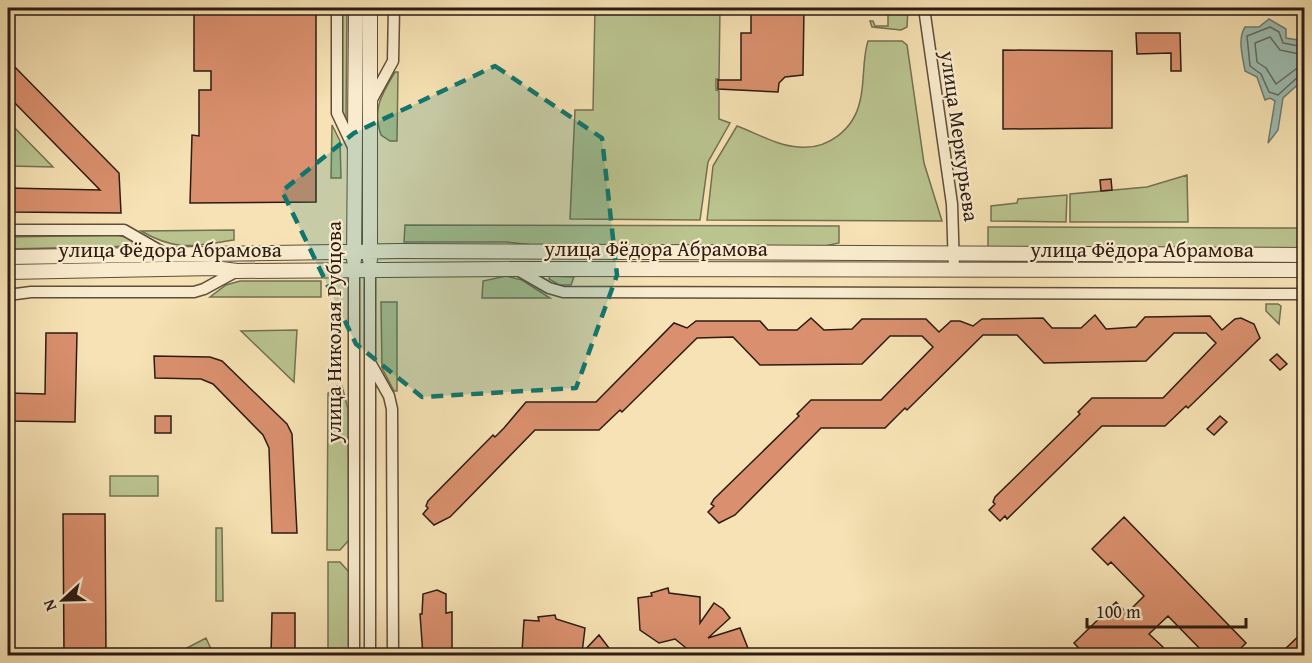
<svg xmlns="http://www.w3.org/2000/svg" width="1312" height="663" font-family="'Gentium Book Plus',serif">
<rect width="100%" height="100%" fill="#f6e2b4"/>
<filter id="stains"><feTurbulence type="fractalNoise" baseFrequency=".00333" numOctaves="4"/><feColorMatrix values="0 0 0 0 .2 0 0 0 0 .09 0 0 0 0 .02 0 0 0 .5 -.17"/></filter>
<radialGradient id="worn" r=".72"><stop offset=".6" stop-color="#630" stop-opacity="0"/><stop offset="1" stop-color="#630" stop-opacity=".3"/></radialGradient>
<path fill="#bac48f" stroke="#747051" stroke-width="1.5" d="M341 8H347L346 120 342 112Z
M595 8H720L719 79H716V90L719 91V119L730 123 708 162 700 220 570 219 575 110H593Z
M888 8H908L907 27 901 30 872 27 870 21H873L875 26H888Z
M868 41H902L907 45 924 163 942 221 707 220 713 166 737 126C756 133 778 146 799 147 828 150 854 129 860 101 865 82 862 59 868 41Z
M395 72H398L397 141H390L381 135C372 108 382 94 395 72Z
M8 121 53 167 8 166Z
M332 125 340 141 341 178H331Z
M1187 175 1188 222H1070V194L1147 187Z
M1067 195 1066 222 991 221V206L1017 203 1018 199Z
M405 225 839 226V243L815 248H562L506 242H404Z
M988 227 1304 228V250L988 249Z
M234 230V240C194 246 177 252 141 231Z
M117 235 126 237 139 246 8 249V237Z
M506 276 522 280 550 298H482L483 281Z
M550 276 574 277 571 285H559L549 279Z
M240 281H321V297H210L226 285Z
M381 302H397V391H394L382 368Z
M1266 304H1278L1281 306 1279 324 1266 311Z
M297 330 294 382 241 331Z
M337 386H342L348 409 349 540 340 550H327L328 393Z
M110 476H158V496H110Z
M216 528H222L223 601H216Z
M328 562H340L349 572V655L328 656Z
M206 638 211 649 197 655H183L181 651Z"/>
<path fill="#9dbdb2" stroke="#707c72" stroke-width="1.5" d="M1269 19 1286 29V38L1304 41 1303 80 1283 98 1278 130 1268 143 1275 101 1270 98 1265 100 1257 77 1245 71C1243 57 1237 40 1245 27H1259Z"/>
<g fill="none" stroke-linecap="round" stroke-linejoin="round">
<path stroke="#656c62" stroke-width="1.5" d="M1304 47 1283 43 1279 32 1270 27 1247 36 1250 66 1261 74 1269 92 1278 95 1299 76 1304 75
M1304 55 1280 50 1270 37 1255 43 1257 62 1266 68 1276 84 1296 69 1304 67"/>
</g>
<path fill="#da906e" stroke="#2d1b13" stroke-width="1.5" d="M194 8H316V202L190 203 192 135 199 136V90H211V71H194Z
M751 8H804L803 75 785 77 779 83 778 92 718 89V80H741V33H751Z
M1136 33H1180L1181 71H1171V53L1137 54Z
M1003 50 1112 51V128L1003 129Z
M8 60 119 173 121 213 8 212V188L100 190 8 96Z
M1111 179 1112 190 1101 191 1100 180Z
M1095 315 1106 329 1136 327 1145 317 1210 316 1222 330 1235 319 1241 318 1254 324 1260 338 1188 408 1186 406 1165 426H1102L1007 519 1005 516 1000 521 989 510 995 504 993 502 995 497 1080 414 1078 412 1092 398H1163L1216 343 1206 333H1174L1146 361 1044 363 1017 335H983L907 410 905 408 885 428H821L735 515 719 523 708 512 714 506 711 504 714 499 799 416 797 414 811 400H881L933 347 922 336H890L862 364 760 365 733 337 697 338 622 412 620 410 599 430H535L450 517 434 525 423 514 428 508 426 506 428 501 493 435 495 437 504 428 526 402H596L674 323 687 328 696 321H760L768 330H797L811 318 824 330 852 329 862 319H926L939 332 951 321H960L973 326 982 319 1043 318 1052 328H1081Z
M46 333H77L75 422 8 421V393L45 394Z
M1277 354 1287 364 1280 370 1270 360Z
M154 356 210 357 222 361 287 424 292 434 297 533H272L269 448 263 435 213 384 201 379 155 378Z
M155 416H171V433H155Z
M1220 416 1227 422 1214 435 1207 429Z
M63 514H105L106 653H64Z
M1124 517 1246 643 1233 656H1207L1168 616 1149 634 1163 647 1154 656H1086L1074 643 1116 602 1127 613 1144 596 1111 562 1108 565 1092 549Z
M668 588 669 593 700 597V623L714 603 723 609 730 618 708 638 740 628 751 656H696L675 639 659 643 640 630 638 598 652 596 651 593Z
M437 590 446 594V613L452 612V656H423L420 614H422L423 594Z
M272 613H295V656H271Z
M555 615 556 619 585 628 582 653 599 635 615 656H526L522 652 524 620 539 621 538 617Z
M1305 630V656H1288L1283 651Z"/>
<g fill="none" stroke-linecap="round" stroke-linejoin="round">
<g stroke="#5f4d3b" stroke-width="13">
<path id="minor" d="M337 8V113L354 149
M924 8 952 204 954 269
M370 103 393 61 394 8
M8 230H124L164 253
M516 269 549 288 563 292 1304 294
M354 271V656
M370 271V656
M8 295 31 292H194L204 289 237 271
M371 364 389 396 392 409 393 656"/>
</g>
<g stroke="#5f4d3b" stroke-width="16">
<path id="tertiary" d="M370 8V260
M8 257 401 251 1304 255
M354 260 356 8
M8 272 214 268 237 271 515 269 1304 270"/>
</g>
<use href="#minor" stroke="#f9ecce" stroke-width="10"/>
<use href="#tertiary" stroke="#f9ecce" stroke-width="14"/>
</g>
<path fill="#0f766e" fill-opacity="0.2" stroke="#0f766e" stroke-width="4.5" stroke-dasharray="12 8" stroke-linejoin="round" d="M495 66 602 138 617 275 576 388 422 397 356 344 282 191 354 133Z"/>
<g text-anchor="middle" dominant-baseline="central" stroke-width="4.5" stroke-linejoin="round" paint-order="stroke">
<g font-size="21" fill="#2d1b13" stroke="#f9ecce">
<text transform="translate(960 136) rotate(82)">улица Меркурьева</text>
<text x="656" y="248">улица Фёдора Абрамова</text>
<text x="170" y="249">улица Фёдора Абрамова</text>
<text x="1142" y="249">улица Фёдора Абрамова</text>
<text transform="translate(333 332) rotate(-90)">улица Николая Рубцова</text>
</g>
</g>
<rect width="1312" height="663" fill="none" stroke="#f6e2b4" stroke-width="30"/>
<rect x="9" y="9" width="1294" height="645" fill="none" stroke="#2d1b13" stroke-width="3"/>
<rect x="15" y="15" width="1282" height="633" fill="none" stroke="#2d1b13" stroke-width="1.5"/>
<g transform="translate(63 600) rotate(248)" stroke="#f9ecce" stroke-width="4.5" paint-order="stroke">
<path d="M0-4.5L10 22L0 15L-10 22Z" fill="#2d1b13"/>
<text y="-9" font-size="16" font-weight="bold" text-anchor="middle" fill="#2d1b13">N</text>
</g>
<path d="M1087 618v9h159v-9" fill="none" stroke="#2d1b13" stroke-width="3"/>
<text x="1096" y="618" font-size="18" fill="#2d1b13" stroke="#f9ecce" stroke-width="4.5" paint-order="stroke">100 m</text>
<rect width="100%" height="100%" filter="url(#stains)"/>
<rect width="100%" height="100%" fill="url(#worn)"/>
</svg>
